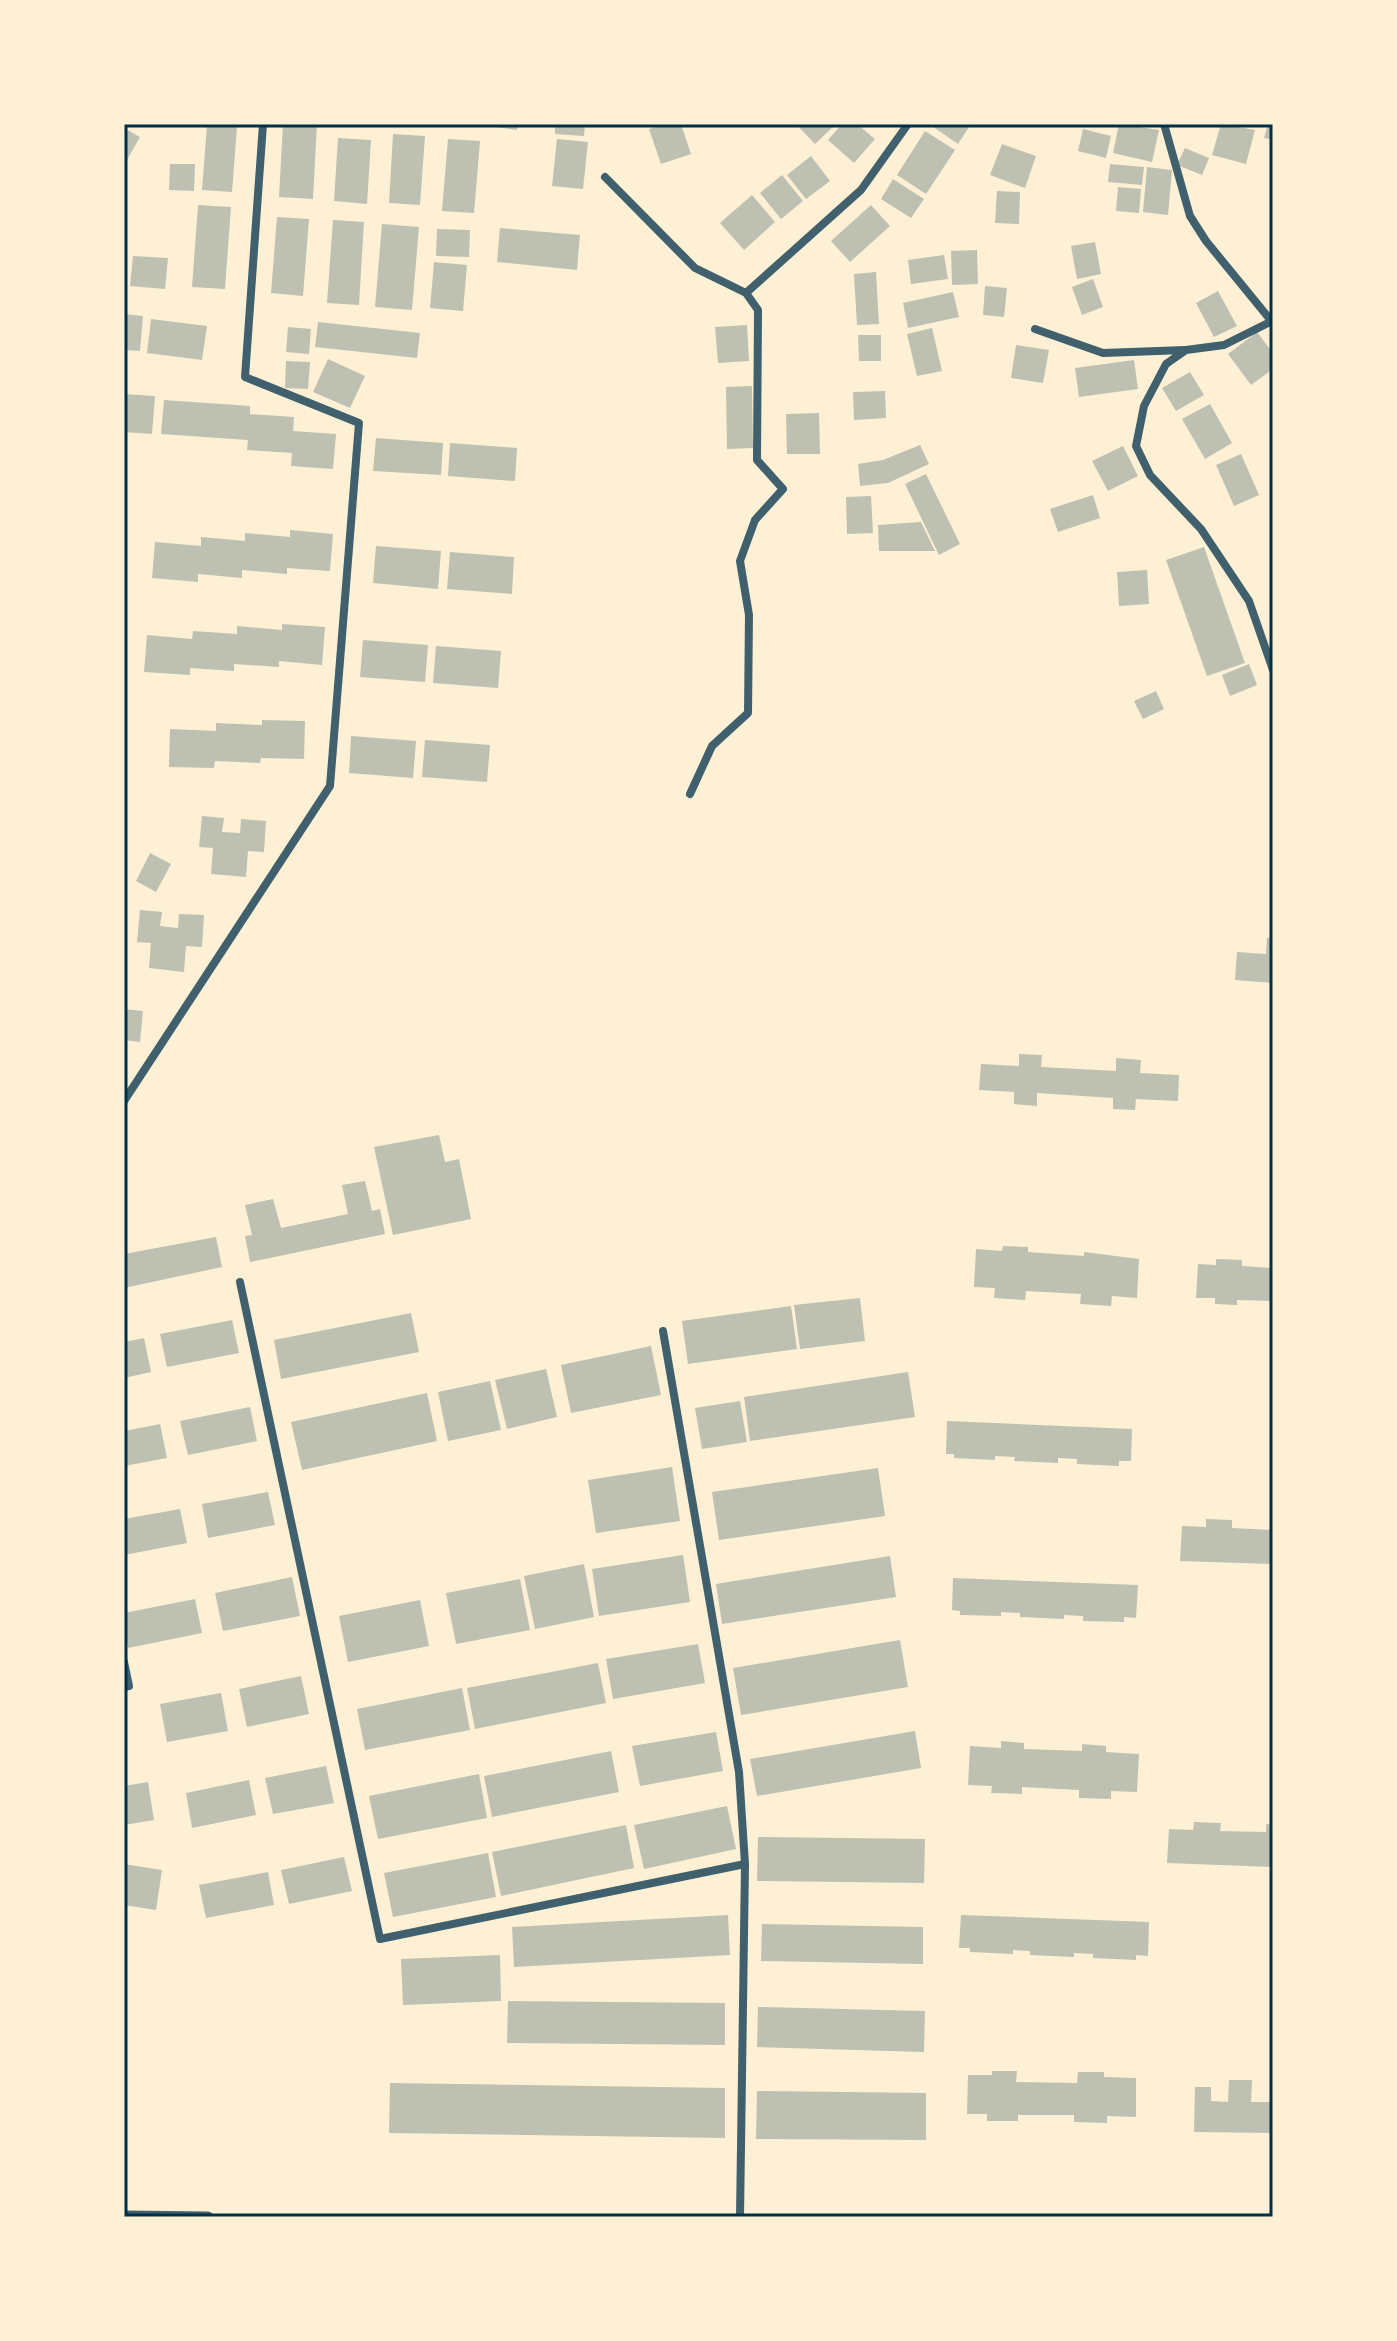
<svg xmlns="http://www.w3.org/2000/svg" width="1397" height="2341" font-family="Jost,sans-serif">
<rect width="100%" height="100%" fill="#fdf0d5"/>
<path fill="#bec0b2" d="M283 124H317L313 199 279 197Z
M473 124H518L517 130Z
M555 124H585L584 136 555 134Z
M665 124H681L691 154 661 164 649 129Z
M796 124H836L815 144Z
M842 124H857L875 139 854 163 828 140Z
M929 124H971L958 144Z
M1119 124 1159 130 1152 162 1113 153Z
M1221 124 1255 130 1246 164 1212 155Z
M1268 124H1273V140L1264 138Z
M207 125 237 127 232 192 202 190Z
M124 128 140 137 124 165Z
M1083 129 1111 136 1106 158 1078 151Z
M925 131 955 150 926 194 897 175Z
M393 134 425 136 420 205 389 203Z
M338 138 371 140 367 204 334 201Z
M448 139 480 141 474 213 442 211Z
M557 139 588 142 583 189 552 186Z
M1002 144 1036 156 1025 188 990 175Z
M1185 148 1209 158 1202 175 1177 165Z
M811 156 830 181 806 199 787 175Z
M170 164H195L194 191 169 190Z
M1110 164 1144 167 1142 185 1108 182Z
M1147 167 1172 170 1168 215 1143 212Z
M782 175 803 201 781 219 760 193Z
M893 179 924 199 911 218 881 199Z
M1118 187 1141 189 1139 213 1116 211Z
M997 191 1020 192 1019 224 995 223Z
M752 195 775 222 744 250 720 223Z
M198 205 231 207 225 289 192 287Z
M871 205 890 226 850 262 831 241Z
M277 217 309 219 303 296 271 293Z
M333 220 364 222 359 305 327 303Z
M382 224 419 227 412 310 375 307Z
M500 228 580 235 577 270 497 262Z
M437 229 470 230 469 257 436 256Z
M1095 242 1101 274 1077 279 1071 246Z
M977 250 978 284 952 285 951 251Z
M944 255 948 279 911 284 908 260Z
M133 256 168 258 165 289 130 286Z
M434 262 467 265 463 311 430 308Z
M876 272 879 324 857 325 854 274Z
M1093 279 1103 307 1082 315 1072 287Z
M985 286 1007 288 1004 317 983 315Z
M1218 291 1237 326 1214 337 1196 303Z
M953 292 959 317 908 328 903 303Z
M124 314 143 316 140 351 124 350Z
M151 319 207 326 202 360 147 353Z
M318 322 420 333 417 358 315 347Z
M747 325 749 361 718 363 715 327Z
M288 327 311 329 309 354 286 352Z
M932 328 942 371 917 376 907 334Z
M1257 332 1273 353V369L1251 385 1228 354Z
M858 335H881V361H859Z
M1016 345 1049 350 1043 383 1011 378Z
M328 359 365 376 350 408 313 392Z
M1134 360 1138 389 1079 397 1075 368Z
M286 361 310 362 308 389 285 388Z
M1190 372 1204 395 1176 411 1162 388Z
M752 386 753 448 727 449 726 387Z
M885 391 886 418 854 420 853 392Z
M124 394 155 396 152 434 124 432Z
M164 400 250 406V414L294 417 293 431 336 434 333 469 291 466 292 453 247 450 248 440 161 434Z
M1210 404 1232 443 1205 459 1182 419Z
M819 413 820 454H787L786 414Z
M376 438 443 443 441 475 373 471Z
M450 443 517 448 515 481 448 476Z
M920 445 929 464 888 483 860 486 858 464 883 460Z
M1123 446 1138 476 1108 491 1092 461Z
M1241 454 1259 495 1234 506 1216 465Z
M926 474 960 544 939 555 905 484Z
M1093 495 1100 518 1058 532 1050 509Z
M871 496 873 533 847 534 846 497Z
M921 522 935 551H879L878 525Z
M290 530 333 534 330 571 287 568V574L242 570V578L198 574V582L152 578 155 542 201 546V537L245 541V533L290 537Z
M376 546 441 551 438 589 373 583Z
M1204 547 1245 663 1207 676 1166 560Z
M450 552 514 557 512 594 447 589Z
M1147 570 1149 604 1119 606 1117 572Z
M282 624 325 627 322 665 279 661V667L234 664V671L190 668V675L144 672 147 635 192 639 193 631 237 634V626L282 630Z
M363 640 428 645 425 682 360 677Z
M436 646 501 651 498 688 433 683Z
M1249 664 1257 685 1230 696 1222 675Z
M1156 691 1164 709 1143 719 1134 701Z
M262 720 305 721 304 759 261 758 260 763 215 761 214 768 169 767 170 729 216 731V723L262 725Z
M351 736 416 741 413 778 349 773Z
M425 740 490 745 487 782 422 777Z
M202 816 224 818 222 832 240 833 241 819 266 821 264 852 248 851 246 877 211 874 213 848 199 847Z
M150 853 171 864 156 892 136 881Z
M140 910 162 912 160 926 178 928 179 914 204 915 202 947 186 946 184 972 149 968 151 943 137 942Z
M1267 938H1273V983L1235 980 1237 952 1266 954Z
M124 1009 143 1011 140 1042 124 1040Z
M1019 1054 1042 1055 1041 1067 1116 1071V1058L1141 1060 1140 1073 1179 1075 1178 1101 1136 1099 1135 1110 1113 1109V1098L1037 1093V1106L1014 1104V1092L979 1090 981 1064 1019 1066Z
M439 1135 445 1162 459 1159 471 1219 393 1235 374 1147Z
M365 1181 372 1211 380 1209 385 1234 250 1262 245 1236 252 1235 245 1205 273 1199 281 1228 348 1214 342 1185Z
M216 1237 222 1267 124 1288V1254Z
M1003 1246 1028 1247V1252L1084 1256V1252L1139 1259 1137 1298 1112 1296 1111 1306 1080 1304 1081 1294 1026 1291 1025 1300 994 1298 995 1288 974 1287 976 1249 1002 1251Z
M1216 1259 1242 1260V1266L1273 1268V1301L1237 1300V1305L1215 1304V1298H1196L1198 1264 1216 1265Z
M860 1298 865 1341 800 1349 794 1305Z
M791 1306 797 1349 688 1364 682 1321Z
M411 1313 419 1352 281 1379 274 1340Z
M232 1320 239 1353 167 1367 160 1334Z
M144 1338 151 1372 124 1378V1342Z
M651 1346 661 1395 571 1413 561 1365Z
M546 1369 557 1417 507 1429 495 1380Z
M908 1372 915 1417 750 1441 744 1397Z
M490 1381 501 1430 448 1441 438 1392Z
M427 1393 437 1441 302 1470 291 1422Z
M740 1401 747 1442 702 1449 695 1408Z
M250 1407 257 1441 188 1455 180 1421Z
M947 1421 1132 1429 1131 1461H1119V1466L1077 1464V1459L1058 1458V1463L1014 1461 1015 1457 995 1456V1460L954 1458V1454H946Z
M160 1424 167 1458 124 1466V1431Z
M672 1467 680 1521 596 1533 588 1480Z
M878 1468 885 1516 719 1540 712 1492Z
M268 1492 275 1525 208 1538 202 1504Z
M180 1509 187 1543 124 1555V1519Z
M1206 1519 1232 1520V1528L1273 1530V1564L1180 1561 1182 1526 1206 1527Z
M683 1555 690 1602 599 1616 592 1569Z
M890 1556 896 1597 722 1624 716 1584Z
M584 1564 594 1617 535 1629 524 1576Z
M292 1577 300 1616 223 1631 215 1593Z
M953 1578 1138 1585 1136 1618 1124 1617V1622L1083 1621V1616L1064 1615V1619L1020 1617V1613L1001 1612V1616L960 1615V1611L952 1610Z
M520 1579 530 1630 456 1644 446 1593Z
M195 1599 202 1633 128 1648 124 1613Z
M420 1600 429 1646 348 1662 339 1616Z
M900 1640 908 1687 741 1715 733 1668Z
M698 1644 705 1683 613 1699 606 1659Z
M598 1663 606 1703 475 1729 467 1688Z
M301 1676 309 1714 247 1727 239 1689Z
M462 1688 470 1730 365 1750 357 1709Z
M221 1693 228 1731 167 1742 160 1704Z
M915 1731 921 1768 757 1796 750 1759Z
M716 1732 723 1771 640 1786 632 1746Z
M1001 1741 1024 1743V1749L1082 1751V1744L1106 1746V1752L1139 1754 1137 1792 1111 1791V1799L1079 1798V1790L1022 1787V1794L991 1793 992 1786 968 1785 970 1746 1001 1748Z
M611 1751 619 1792 492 1817 484 1776Z
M326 1766 334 1803 273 1814 265 1778Z
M479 1774 487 1818 378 1839 369 1796Z
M249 1780 256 1815 192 1828 186 1793Z
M148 1782 154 1820 124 1825V1786Z
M727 1806 736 1849 644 1869 634 1825Z
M1194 1822 1221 1823 1220 1831 1266 1832V1824L1273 1825V1867L1167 1863 1169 1829 1193 1830Z
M626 1825 634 1868 501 1896 492 1852Z
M758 1837 925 1839 924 1883 757 1881Z
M488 1853 496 1897 393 1917 384 1873Z
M344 1857 352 1891 289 1904 281 1870Z
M124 1864 162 1870 156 1910 124 1905Z
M268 1872 274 1905 206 1918 199 1885Z
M728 1915 730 1955 514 1967 512 1927Z
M961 1915 1149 1922 1148 1956 1136 1955V1960L1093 1958V1954L1074 1953V1957L1030 1955V1951L1013 1950V1954L970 1952V1948H959Z
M762 1924 923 1927V1964L761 1961Z
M500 1955 501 2001 403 2005 401 1959Z
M508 2001 725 2003V2045L507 2043Z
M758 2007 925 2011 924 2052 757 2047Z
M992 2071H1017L1016 2082 1077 2083 1078 2072H1104V2077L1136 2078V2117L1107 2116V2123L1074 2122V2115H1018V2121H987V2114H967L968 2075H992Z
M1229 2080H1252L1251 2102H1273V2133L1194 2132 1195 2087H1211V2101L1228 2102Z
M390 2083 725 2088V2138L389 2133Z
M757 2091 926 2093V2140L756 2139Z"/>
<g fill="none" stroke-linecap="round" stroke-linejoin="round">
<path stroke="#3f606c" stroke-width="8" d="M1164 124 1190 216 1206 241 1273 323
M605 177 695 268 746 293 758 310 757 460 783 489 755 520 740 561 749 615 748 713 712 746 690 794
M746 293 861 190 908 124
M1272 321 1224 345 1186 350 1166 364 1144 406 1136 446 1150 475 1201 529 1249 601 1273 670
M1035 329 1103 353 1185 350
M124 1101 330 786 359 423 245 377 263 124
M240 1282 380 1939 745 1864
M663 1331 739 1772 745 1864 740 2217
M124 1662 129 1686 124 1687"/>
<path stroke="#3f606c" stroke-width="11" d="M124 2216 208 2217"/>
</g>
<rect width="1397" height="2341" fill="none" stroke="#fdf0d5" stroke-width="252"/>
<rect x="126" y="126" width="1145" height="2089" fill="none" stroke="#003049" stroke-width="3"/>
</svg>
